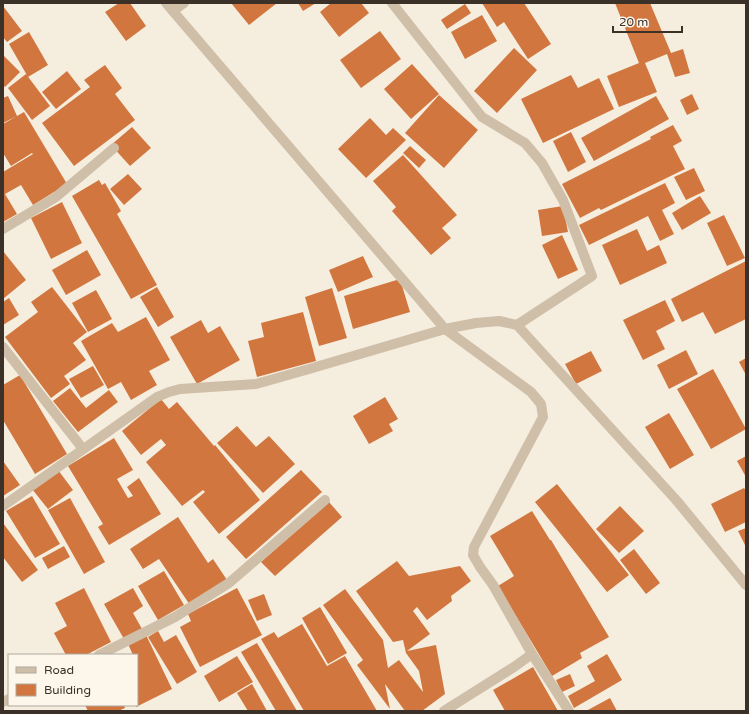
<svg xmlns="http://www.w3.org/2000/svg" width="749" height="714" font-family="'Varela Round',sans-serif">
<rect width="100%" height="100%" fill="#f5edde"/>
<path fill="#d1763f" d="M119 3H130L146 26 126 41 105 12Z
M231 3H277L249 25Z
M298 3H316L303 11Z
M331 3H361L369 13 339 37 320 12Z
M482 3H524L551 44 528 59 504 22 497 27Z
M615 3H650L671 53 683 49 690 73 675 77 667 54 645 63 657 92 619 107 607 76 639 63Z
M465 4 471 13 447 29 441 20Z
M3 6 22 31 7 42 3 37Z
M482 15 497 41 465 59 451 32Z
M380 31 401 59 361 88 340 60Z
M29 32 48 65 28 77 9 44Z
M514 48 537 70 497 113 474 91Z
M3 55 20 72 5 87 3 85Z
M412 64 439 94 411 119 384 89Z
M105 65 122 88 115 94 135 120 74 166 42 123 90 87 84 80Z
M67 71 81 89 56 109 42 92Z
M26 74 50 106 32 120 8 88Z
M571 75 578 88 599 78 614 109 543 143 521 99Z
M692 94 699 109 687 115 680 100Z
M439 95 478 130 444 168 405 133Z
M8 96 17 116 3 123V98Z
M656 96 669 119 594 161 581 138Z
M24 112 67 184 33 205 21 185 5 194 17 214 3 222V172L33 154 32 153 11 166 3 153V124Z
M370 118 386 135 393 128 406 140 366 178 338 149Z
M673 125 682 141 673 146 685 169 601 210 599 208 580 218 562 184 651 139 650 137Z
M132 127 151 148 130 166 111 145Z
M571 132 586 162 568 172 553 141Z
M410 146 426 160 419 168 403 153Z
M403 155 457 215 442 228 451 238 431 255 392 211 396 207 373 181Z
M694 168 705 191 686 200 674 177Z
M128 174 142 189 124 205 110 189Z
M99 180 102 185 105 183 121 211 117 214 157 285 131 299 72 196Z
M665 183 675 203 662 210 674 234 660 241 648 216 589 245 579 225Z
M700 196 711 213 682 230 672 213Z
M62 202 82 243 51 259 31 218Z
M563 206 568 232 542 236 538 210Z
M724 215 745 258 727 266 707 223Z
M637 229 647 251 659 245 667 263 620 285 602 245Z
M562 235 578 270 558 279 542 245Z
M87 250 101 275 66 295 52 270Z
M3 251 26 280 3 299Z
M363 256 373 277 338 292 329 270Z
M746 261V319L715 334 703 312 682 322 671 299Z
M400 279 410 312 353 329 344 296Z
M52 287 87 332 73 343 86 360 64 376 70 384 51 398 5 337 38 312 31 302Z
M157 287 174 317 158 327 140 297Z
M332 288 347 338 319 346 305 297Z
M96 290 112 319 88 332 72 303Z
M9 298 19 315 3 325V302Z
M665 300 675 321 656 331 665 349 643 360 623 320Z
M303 312 316 361 257 377 248 341 264 337 261 323Z
M146 317 170 360 149 371 157 385 131 400 121 382 108 389 81 341 112 323 118 332Z
M201 320 208 333 220 326 240 360 197 384 170 337Z
M686 350 698 374 669 389 657 365Z
M591 351 602 371 576 384 565 364Z
M746 358V375L739 362Z
M93 366 104 385 81 398 69 379Z
M713 369 746 429 711 449 677 389Z
M20 375 67 454 35 474 3 420V385Z
M70 388 86 408 109 390 118 402 78 432 53 401Z
M385 397 398 419 389 424 393 431 369 444 353 416Z
M161 399 169 409 177 402 214 446 215 445 260 500 219 534 193 502 205 492 203 490 182 506 146 462 166 445 161 439 141 455 122 431Z
M669 413 694 455 670 469 645 427Z
M237 426 256 447 269 436 295 464 263 493 217 443Z
M114 438 133 470 117 479 128 498 133 496 127 487 139 478 161 514 109 545 98 527 103 524 68 466Z
M746 456V477L737 461Z
M3 461 20 485 3 496Z
M58 470 73 490 48 509 32 489Z
M301 470 322 492 246 559 226 537Z
M557 484 629 575 607 592 535 502Z
M744 488 746 491V522L725 532 711 504Z
M32 496 60 544 35 558 6 511Z
M70 498 105 562 84 574 48 510Z
M329 502 342 517 275 576 261 562Z
M620 506 644 531 619 553 596 529Z
M532 511 550 540H551L609 637 580 653 582 658 552 676 498 586 514 576 490 536Z
M178 517 208 563 213 559 227 580 190 605 159 559 143 569 130 549Z
M3 523 38 570 22 582 3 557Z
M746 528V547L738 531Z
M64 546 70 557 48 569 42 558Z
M634 549 660 583 646 594 620 560Z
M397 561 409 576 460 566 471 581 451 596 452 601 427 620 417 607 413 611 430 634 407 651 436 645 445 694 422 711H405L385 684 390 709 357 665 363 660 323 605 345 589 383 640 388 668 399 660 423 692 419 671 406 653 403 640 393 642 356 591Z
M164 571 184 605 158 620 138 586Z
M84 588 111 642 86 655H66L54 633 67 626 55 603Z
M133 588 143 606 133 613 142 629 124 639 104 604Z
M237 588 262 635 200 667 180 627 191 621 188 614Z
M264 594 272 615 257 621 248 600Z
M320 607 347 653 328 664 302 618Z
M302 624 327 666 345 656 377 711H304L261 639 274 632 278 638Z
M158 631 164 642 176 635 197 672 177 684 148 637Z
M146 635 172 689 136 707 137 655H133L128 644Z
M257 643 297 711H276L241 652Z
M607 654 622 680 574 708 568 696 595 681 587 666Z
M237 656 253 682 219 702 204 676Z
M533 667 558 711H505L493 690Z
M570 674 575 686 562 692 556 680Z
M252 684 267 711H248L237 693Z
M610 698 617 711H586Z
M85 705H124L125 708 118 711H88Z"/>
<g fill="none" stroke-linecap="round" stroke-linejoin="round">
<path stroke="#cfbfa8" stroke-width="10" d="M166 3 445 329 531 392 541 404 543 417 474 547 473 555 480 567 493 585 532 654 514 667 444 711
M392 3 482 117 525 143 542 163 563 200 592 276 517 325
M173 11 184 3
M3 229 56 197 114 148
M3 347 83 449
M3 506 157 397 169 392 180 389 256 384 309 369 445 329 476 323 499 321 517 325 677 501 746 585
M532 654 569 711
M99 655 175 617 229 583 325 500
M3 702 9 699"/>
</g>
<rect width="749" height="714" fill="none" stroke="#3b3129" stroke-width="8"/>
<rect x="8" y="654" width="130" height="52" fill="#fcf6eb" stroke="#afa79d"/>
<rect x="16" y="667" width="20" height="6" fill="#cfbfa8" stroke="#afa79d"/>
<text x="44" y="674" font-size="12" fill="#3b3129">Road</text>
<rect x="16" y="684" width="20" height="12" fill="#d1763f" stroke="#afa79d"/>
<text x="44" y="694" font-size="12" fill="#3b3129">Building</text>
<path d="M613 26v6h69v-6" fill="none" stroke="#3b3129" stroke-width="2"/>
<text x="619" y="26" font-size="12" fill="#3b3129" stroke="#fcf6eb" stroke-width="3" paint-order="stroke">20 m</text>
</svg>
